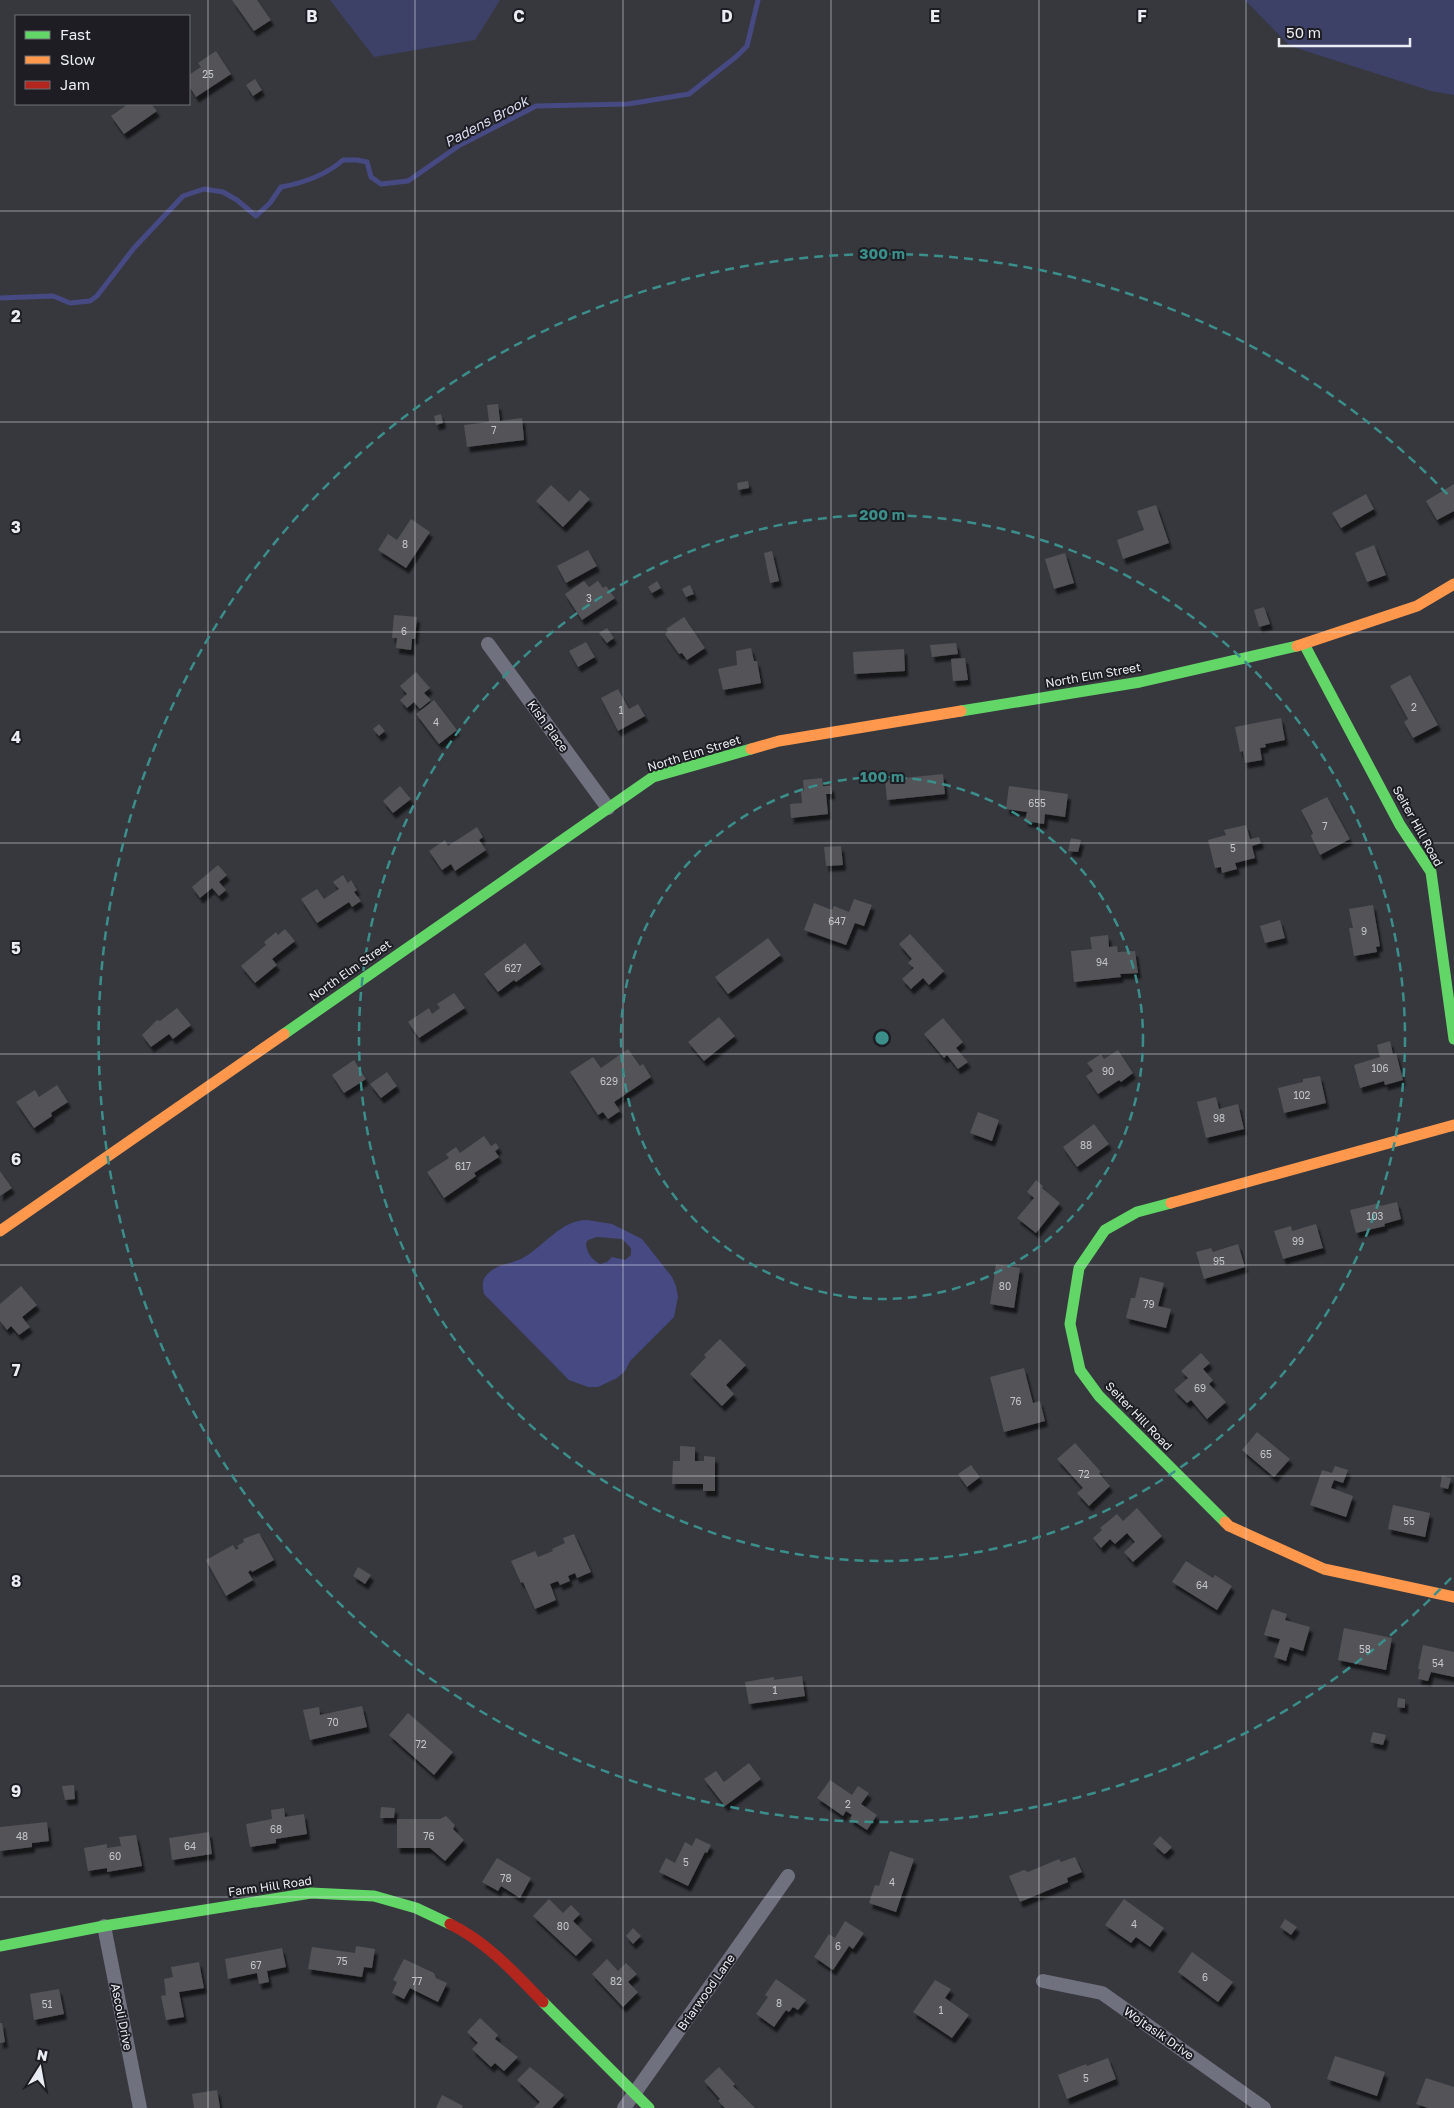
<svg xmlns="http://www.w3.org/2000/svg" width="1454" height="2108" font-family="'Golos Text',sans-serif">
<defs>
<filter id="shadow"><feDropShadow dx="3" dy="5.5" stdDeviation="1" flood-color="#0009"/></filter>
</defs>
<rect width="100%" height="100%" fill="#37383e"/>
<path fill="#3e4167" d="M330 0H500L475 40 374 57Z
M1245 0H1454V95L1431 91 1290 46Z"/>
<path fill="#474983" fill-rule="evenodd" d="M587 1220 612 1224 642 1239 672 1277 676 1286 678 1297 674 1317 630 1361 625 1371 617 1378 598 1387H588L569 1380 484 1294C483 1288 481 1281 486 1276 494 1265 510 1264 521 1259 543 1248 560 1220 587 1220ZM597 1237 622 1239 631 1248V1255L625 1260 612 1257 607 1262 600 1264C592 1260 586 1252 586 1243L588 1240Z"/>
<g fill="none" stroke-linecap="round" stroke-linejoin="round">
<path stroke="#474983" stroke-width="5" d="M0 298 53 296 70 303 90 301 97 296 134 248 183 196 204 189 223 192 237 200 256 216 270 203 281 187C303 183 326 175 343 160H357L367 162 371 177 381 184 408 181 460 145 536 106 628 104 689 94 737 56 747 46 758 0"/>
</g>
<path fill="#525358" filter="url(#shadow)" d="M232 0H257L271 20 254 31Z
M216 51 231 74 196 97 189 86V75L201 67 198 63Z
M255 79 262 90 253 96 246 85Z
M128 104H151L157 111 124 134 111 116Z
M498 404 500 421 522 418 524 440 467 447 464 425 489 422 487 405Z
M441 414 443 423 436 425 434 416Z
M748 481 749 488 738 490 737 483Z
M1454 484V511L1437 520 1426 501Z
M551 485 569 502 580 490 590 499 563 527 536 501Z
M1366 494 1374 509 1341 528 1332 513Z
M1156 505 1169 543 1123 559 1117 540 1144 530 1137 511Z
M411 519 430 532 406 568 378 550 388 534 397 540Z
M1374 545 1386 575 1367 582 1355 553Z
M588 550 597 566 566 583 557 566Z
M772 551 779 581 770 583 764 553Z
M1065 553 1074 583 1054 589 1045 559Z
M584 581 589 587 598 581 603 588 606 586 615 598 582 620 565 594Z
M657 581 661 588 652 593 648 587Z
M690 585 694 594 686 597 682 589Z
M1264 607 1270 624 1259 627 1254 610Z
M394 615 417 617 415 639H412L411 650 396 648 397 638H392Z
M684 617 705 648 687 660 682 653 679 654 665 634 668 631 666 629Z
M607 628 614 638 607 643 599 633Z
M586 642 595 657 578 667 569 651Z
M956 643 958 654 932 657 930 645Z
M751 648 754 661H757L761 683 723 690 718 669 737 665 736 651Z
M904 649 905 671 854 674 853 652Z
M965 658 968 680 953 681 951 659Z
M416 672 430 688 424 693 431 700 420 709 414 702 407 708 400 700 407 694 400 686Z
M1410 675 1438 725 1413 738 1404 722 1408 719 1390 686Z
M618 689 629 709 638 704 645 716 618 731 601 698Z
M434 700 457 730 439 744 416 714Z
M1281 718 1285 740 1265 744 1266 747 1260 748 1262 760 1245 763 1243 751 1240 752 1235 727Z
M379 724 385 731 379 736 373 729Z
M943 774 945 794 887 800 885 780Z
M822 778 823 786H831L832 794H826L828 814 791 818 790 804 802 803 801 791H804L803 780Z
M400 786 411 799 393 813 383 801Z
M1009 786 1068 794 1065 817 1045 814 1044 824 1025 821 1027 812 1006 809Z
M1327 797 1350 839 1320 855 1311 836 1313 833 1301 810Z
M1246 825 1250 839 1259 837 1261 843 1252 846 1255 858 1235 863 1237 869 1222 873 1221 867 1215 868 1208 840 1226 835 1224 830Z
M477 827 483 837 479 840 486 850 455 871 451 864 442 870 429 851 445 840 448 846Z
M1071 838 1081 840 1078 852 1068 851Z
M841 846 843 865 826 866 824 847Z
M218 865 227 875 219 882 226 890 219 896 212 888 200 898 192 887Z
M343 875 348 883 351 880 357 890 354 892 361 901 352 907 349 902 317 923 301 899 317 889 324 899 339 889 333 882Z
M854 899 872 905 864 926 855 923 846 945 804 930 814 903 832 910 834 906 849 912Z
M1373 905 1380 946 1376 947 1377 952 1354 956 1349 928H1353L1349 909Z
M1280 920 1285 938 1265 943 1260 926Z
M285 929 295 941 272 959 277 965 255 983 241 966 266 945 264 942 276 932 278 935Z
M910 934 944 971 929 985 923 978 911 989 902 979 914 968 908 963 912 959 899 944Z
M1108 935 1109 947 1117 946 1118 952 1135 951 1138 973 1120 974 1121 977 1074 982 1071 951 1092 949 1090 937Z
M768 938 781 955 728 994 715 977Z
M525 943 541 964 516 982 514 980 498 992 484 974Z
M454 993 465 1008 419 1038 408 1022 429 1008 432 1014 440 1008 437 1004Z
M177 1008 191 1025 173 1039 169 1034 151 1047 142 1035 157 1020 160 1021Z
M719 1017 735 1036 704 1061 688 1042Z
M943 1018 963 1042 956 1048 968 1062 958 1069 947 1055 944 1058 924 1034Z
M1390 1041 1393 1054 1396 1053 1403 1080 1385 1085 1384 1081 1360 1088 1354 1065 1380 1057 1377 1045Z
M628 1049 640 1066 643 1064 651 1077 614 1102 620 1111 608 1119 603 1112 598 1115 570 1072 593 1057 601 1068Z
M1118 1050 1133 1073 1121 1082 1119 1080 1098 1094 1086 1076 1093 1071 1087 1063 1101 1054 1104 1059Z
M354 1060 366 1079 344 1093 332 1075Z
M387 1072 397 1086 381 1098 370 1084Z
M1320 1076 1326 1103 1284 1113 1278 1088 1303 1082V1079Z
M57 1085 68 1102 51 1113 52 1116 34 1128 16 1102 35 1090 39 1097Z
M1216 1097 1219 1109 1238 1104 1244 1129 1206 1138 1197 1102Z
M978 1112 999 1120 992 1141 970 1133Z
M1094 1124 1109 1144 1077 1167 1063 1147Z
M484 1136 491 1146 496 1143 499 1148 495 1151 499 1157 474 1173 476 1176 444 1198 427 1172 449 1158 446 1154 456 1147 460 1153Z
M0 1171 12 1188 0 1196Z
M1036 1180 1043 1186 1042 1188 1060 1203 1036 1233 1017 1218 1034 1198 1027 1192Z
M1397 1202 1401 1219 1384 1224 1385 1226 1356 1233 1350 1210 1379 1203 1380 1206Z
M1316 1224 1323 1248 1283 1259 1274 1231 1291 1226 1292 1231Z
M1238 1244 1245 1267 1204 1279 1196 1252 1211 1248 1213 1252Z
M996 1264 1020 1268 1014 1308 990 1304Z
M1140 1277 1164 1283 1158 1306 1171 1309 1166 1328 1126 1318 1131 1298H1135Z
M21 1286 37 1305 22 1317 30 1327 19 1335 11 1326 7 1330 0 1321V1304Z
M720 1339 746 1365 726 1385 734 1394 722 1406 690 1374 706 1357 704 1355Z
M1201 1353 1210 1363 1203 1369 1213 1380 1209 1384 1226 1402 1207 1419 1191 1400 1187 1403 1174 1390 1188 1378 1181 1371Z
M1024 1368 1033 1403 1040 1401 1045 1421 1004 1432 990 1377Z
M1257 1432 1290 1459 1274 1477 1242 1450Z
M1075 1443 1101 1472 1099 1473 1110 1486 1089 1506 1077 1493 1083 1488 1057 1459Z
M680 1446 695 1447V1461H704V1456L715 1457V1491H703V1484H672L673 1461H680Z
M971 1465 980 1477 967 1487 958 1474Z
M1335 1466 1348 1470 1343 1483 1334 1480 1331 1488 1353 1496 1346 1517 1310 1505 1322 1470 1332 1473Z
M1442 1476 1451 1478 1448 1489 1440 1487Z
M1393 1505 1430 1513 1425 1537 1388 1529Z
M1137 1508 1162 1536 1133 1562 1124 1552 1135 1542 1127 1533 1115 1544 1110 1539 1101 1548 1093 1538 1102 1530 1100 1528 1117 1514 1123 1521Z
M259 1533 274 1560 252 1572 251 1570 248 1572 253 1580 226 1596 206 1560 233 1545 236 1550 239 1548 237 1546 244 1542 243 1539Z
M574 1534 591 1572 577 1578 575 1573 568 1576 570 1581 560 1585 558 1581 550 1584 556 1600 535 1609 523 1582 521 1583 511 1561 535 1551 538 1557 553 1551 552 1549 565 1543 563 1538Z
M1186 1561 1213 1578 1215 1575 1232 1586 1217 1610 1172 1582Z
M358 1567 371 1575 365 1584 353 1576Z
M1272 1609 1287 1614 1285 1620 1310 1627 1303 1651 1290 1647 1286 1661 1274 1657 1280 1639 1264 1635Z
M1344 1628 1392 1638 1386 1670 1338 1660Z
M1423 1645 1454 1652V1677L1431 1672 1428 1681 1418 1679 1420 1669H1418Z
M802 1676 805 1696 749 1704 745 1682 774 1677V1680Z
M1398 1698 1405 1699V1708L1397 1707Z
M362 1706 367 1727 310 1740 303 1710 319 1707 320 1715Z
M408 1713 453 1752 434 1775 389 1735Z
M1373 1732 1386 1735 1383 1745 1370 1742Z
M749 1763 761 1779 725 1806 704 1779 716 1771 724 1782Z
M830 1780 852 1795 858 1786 869 1793 861 1804 877 1815 867 1830 850 1819 852 1815 846 1811 843 1816 817 1798Z
M74 1785 75 1799 65 1800 62 1786Z
M381 1807 395 1808 394 1818H380Z
M284 1808 285 1817 304 1814 307 1834 276 1839V1843L250 1847 246 1824 272 1819 271 1810Z
M446 1816 455 1825 453 1829 464 1840 445 1861 430 1848H397V1819H440Z
M47 1822 49 1841 32 1843V1847L0 1851V1827Z
M209 1832 212 1854 172 1860 169 1838Z
M136 1835 142 1866 107 1872V1868L88 1871 84 1848 107 1844V1848L121 1846 119 1837Z
M1160 1836 1172 1847 1166 1853 1164 1854 1153 1844Z
M696 1838 711 1845 707 1853 705 1852 688 1886 659 1872 666 1858 675 1863 685 1842 692 1846Z
M890 1851 914 1859 896 1912 869 1903 875 1885 879 1886Z
M1075 1857 1082 1872 1067 1878 1068 1882 1020 1902 1009 1876 1024 1870 1028 1872 1059 1859 1061 1862Z
M497 1858 531 1878 520 1898 501 1886 498 1891 482 1882Z
M549 1899 563 1913 571 1905 580 1914 573 1921 592 1940 576 1956 533 1916Z
M1124 1899 1164 1928 1150 1947 1136 1937 1131 1943 1105 1925Z
M1285 1919 1297 1927 1291 1935 1280 1927Z
M845 1921 864 1933 853 1949 849 1946 833 1970 814 1957 829 1934 835 1938Z
M633 1928 641 1936 633 1944 626 1936Z
M356 1946 375 1949 372 1968 364 1967 362 1977 308 1969 312 1947 355 1953Z
M282 1948 286 1967 267 1971 269 1982 259 1984 257 1973 228 1979 225 1959Z
M1192 1952 1233 1982 1218 2002 1178 1972Z
M404 1959 434 1973 436 1978 447 1983 438 2002 410 1988 404 1999 392 1993 397 1982 393 1980Z
M607 1959 618 1971 626 1963 637 1974 628 1982 638 1992 623 2007 592 1974Z
M199 1962 204 1988 179 1992 184 2017 166 2020 161 1996 166 1995 164 1979 173 1977 171 1967Z
M776 1979 806 2000 798 2010 793 2007 789 2012 786 2010 774 2027 756 2014 768 1997 765 1995Z
M935 1980 951 1989 945 1998 969 2015 952 2038 913 2012Z
M59 1989 64 2014 34 2020 30 1994Z
M480 2018 498 2035 495 2039 518 2057 504 2071 495 2063 491 2067 472 2049 478 2043 467 2032Z
M0 2023H2L5 2042 0 2043Z
M1335 2056 1385 2072 1377 2096 1327 2079Z
M1108 2058 1116 2079 1067 2099 1058 2075 1086 2064 1087 2066Z
M530 2067 564 2095 552 2108H534L540 2102 517 2080Z
M719 2067 735 2084 733 2086 755 2108H725L718 2101 720 2099 704 2081Z
M1426 2078 1454 2087V2108H1428L1416 2104Z
M217 2090 220 2108H194L192 2094Z
M442 2095 463 2106 462 2108H436Z"/>
<g fill="none" stroke-linecap="round" stroke-linejoin="round">
<path stroke="#6f717f" stroke-width="14" d="M488 644 608 808
M104 1926 140 2108
M1043 1981 1102 1993 1264 2108
M624 2108 788 1876"/>
<path stroke="#63d668" stroke-width="11" d="M1304 644 1400 825 1431 872 1454 1039
M961 711 1140 682 1297 646
M284 1034 653 777 751 749
M1171 1203 1137 1212 1105 1230 1079 1268 1070 1324 1080 1370 1099 1396 1225 1522
M0 1946 104 1926 311 1893 374 1896 416 1908 450 1924
M543 2002 649 2108"/>
<path stroke="#ff974d" stroke-width="11" d="M1297 646 1417 606 1454 584
M751 749 779 741 961 711
M1171 1203 1454 1125
M0 1231 284 1034
M1225 1522 1229 1526 1324 1569 1454 1597"/>
<path stroke="#b3261e" stroke-width="11" d="M450 1924C487 1942 515 1973 543 2002"/>
</g>
<path fill="none" stroke="#eaecf3" stroke-width="1" stroke-opacity="0.55" d="M208 0V2108M415 0V2108M623 0V2108M831 0V2108M1039 0V2108M1246 0V2108M0 211H1454M0 422H1454M0 632H1454M0 843H1454M0 1054H1454M0 1265H1454M0 1476H1454M0 1686H1454M0 1897H1454"/>
<g fill="none" stroke="#3b8e89" stroke-width="2.5" stroke-dasharray="9 6">
<circle cx="882" cy="1038" r="261"/>
<circle cx="882" cy="1038" r="523"/>
<path d="M1451 1578A784 784 0 1 1 1451 498"/>
</g>
<g text-anchor="middle" dominant-baseline="central" stroke-width="4" stroke-linejoin="round" paint-order="stroke">
<g font-size="10" fill="#c4c6cc">
<text x="208" y="74">25</text>
<text x="494" y="430">7</text>
<text x="405" y="544">8</text>
<text x="589" y="598">3</text>
<text x="404" y="631">6</text>
<text x="1414" y="707">2</text>
<text x="621" y="710">1</text>
<text x="436" y="722">4</text>
<text x="1037" y="803">655</text>
<text x="1325" y="826">7</text>
<text x="1233" y="848">5</text>
<text x="837" y="921">647</text>
<text x="1364" y="931">9</text>
<text x="1102" y="962">94</text>
<text x="513" y="968">627</text>
<text x="1380" y="1068">106</text>
<text x="1108" y="1071">90</text>
<text x="609" y="1081">629</text>
<text x="1302" y="1095">102</text>
<text x="1219" y="1118">98</text>
<text x="1086" y="1145">88</text>
<text x="463" y="1166">617</text>
<text x="1375" y="1216">103</text>
<text x="1298" y="1241">99</text>
<text x="1219" y="1261">95</text>
<text x="1005" y="1286">80</text>
<text x="1149" y="1304">79</text>
<text x="1200" y="1388">69</text>
<text x="1016" y="1401">76</text>
<text x="1266" y="1454">65</text>
<text x="1084" y="1474">72</text>
<text x="1409" y="1521">55</text>
<text x="1202" y="1585">64</text>
<text x="1365" y="1649">58</text>
<text x="1438" y="1663">54</text>
<text x="775" y="1690">1</text>
<text x="333" y="1722">70</text>
<text x="421" y="1744">72</text>
<text x="848" y="1804">2</text>
<text x="276" y="1829">68</text>
<text x="22" y="1836">48</text>
<text x="429" y="1836">76</text>
<text x="190" y="1846">64</text>
<text x="115" y="1856">60</text>
<text x="686" y="1862">5</text>
<text x="506" y="1878">78</text>
<text x="892" y="1882">4</text>
<text x="1134" y="1924">4</text>
<text x="563" y="1926">80</text>
<text x="838" y="1946">6</text>
<text x="342" y="1961">75</text>
<text x="256" y="1965">67</text>
<text x="1205" y="1977">6</text>
<text x="417" y="1981">77</text>
<text x="616" y="1981">82</text>
<text x="779" y="2003">8</text>
<text x="47" y="2004">51</text>
<text x="941" y="2010">1</text>
<text x="1086" y="2078">5</text>
</g>
<g font-size="12" fill="#eaecf3" stroke="#1d1d23">
<text transform="translate(1093 675) rotate(-10)">North Elm Street</text>
<text transform="translate(548 726) rotate(54)">Kish Place</text>
<text transform="translate(694 753) rotate(-17)">North Elm Street</text>
<text transform="translate(1418 826) rotate(61)">Seiter Hill Road</text>
<text transform="translate(350 970) rotate(-35)">North Elm Street</text>
<text transform="translate(1139 1416) rotate(46)">Seiter Hill Road</text>
<text transform="translate(270 1886) rotate(-8)">Farm Hill Road</text>
<text transform="translate(706 1992) rotate(-55)">Briarwood Lane</text>
<text transform="translate(122 2017) rotate(79)">Ascoli Drive</text>
<text transform="translate(1159 2033) rotate(35)">Wojtasik Drive</text>
</g>
<g font-size="14" font-style="italic" fill="#d9dcef" stroke="#1d1d23">
<text transform="translate(486 121) rotate(-28)">Padens Brook</text>
</g>
</g>
<g font-size="16" text-anchor="middle" font-weight="bold" fill="#eaecf3" stroke="#1d1d23" stroke-width="4" stroke-linejoin="round" paint-order="stroke">
<text x="312" y="22">B</text>
<text x="519" y="22">C</text>
<text x="727" y="22">D</text>
<text x="935" y="22">E</text>
<text x="1142" y="22">F</text>
<text x="16" y="322">2</text>
<text x="16" y="533">3</text>
<text x="16" y="743">4</text>
<text x="16" y="954">5</text>
<text x="16" y="1165">6</text>
<text x="16" y="1376">7</text>
<text x="16" y="1587">8</text>
<text x="16" y="1797">9</text>
</g>
<circle cx="882" cy="1038" r="8" fill="#3b8e89" stroke="#1d1d23" stroke-width="2.5"/>
<g font-size="15" text-anchor="middle" font-weight="bold" fill="#3b8e89" stroke="#1d1d23" stroke-width="4" stroke-linejoin="round" paint-order="stroke">
<text x="882" y="259">300 m</text>
<text x="882" y="520">200 m</text>
<text x="882" y="782">100 m</text>
</g>
<rect x="15" y="15" width="175" height="90" fill="#1d1d23" stroke="#6f7076"/>
<rect x="25" y="31" width="25" height="8" fill="#63d668" stroke="#6f7076"/>
<text x="60" y="40" font-size="15" fill="#eaecf3">Fast</text>
<rect x="25" y="56" width="25" height="8" fill="#ff974d" stroke="#6f7076"/>
<text x="60" y="65" font-size="15" fill="#eaecf3">Slow</text>
<rect x="25" y="81" width="25" height="8" fill="#b3261e" stroke="#6f7076"/>
<text x="60" y="90" font-size="15" fill="#eaecf3">Jam</text>
<g transform="translate(40 2068) rotate(11)" stroke="#1d1d23" stroke-width="4" paint-order="stroke">
<path d="M0-4L9 19L0 12L-9 19Z" fill="#eaecf3"/>
<text y="-8" font-size="14" font-weight="bold" text-anchor="middle" fill="#eaecf3">N</text>
</g>
<path d="M1279 38v8h131v-8" fill="none" stroke="#eaecf3" stroke-width="2.5"/>
<text x="1286" y="38" font-size="15" fill="#eaecf3" stroke="#1d1d23" stroke-width="4" paint-order="stroke">50 m</text>
</svg>
